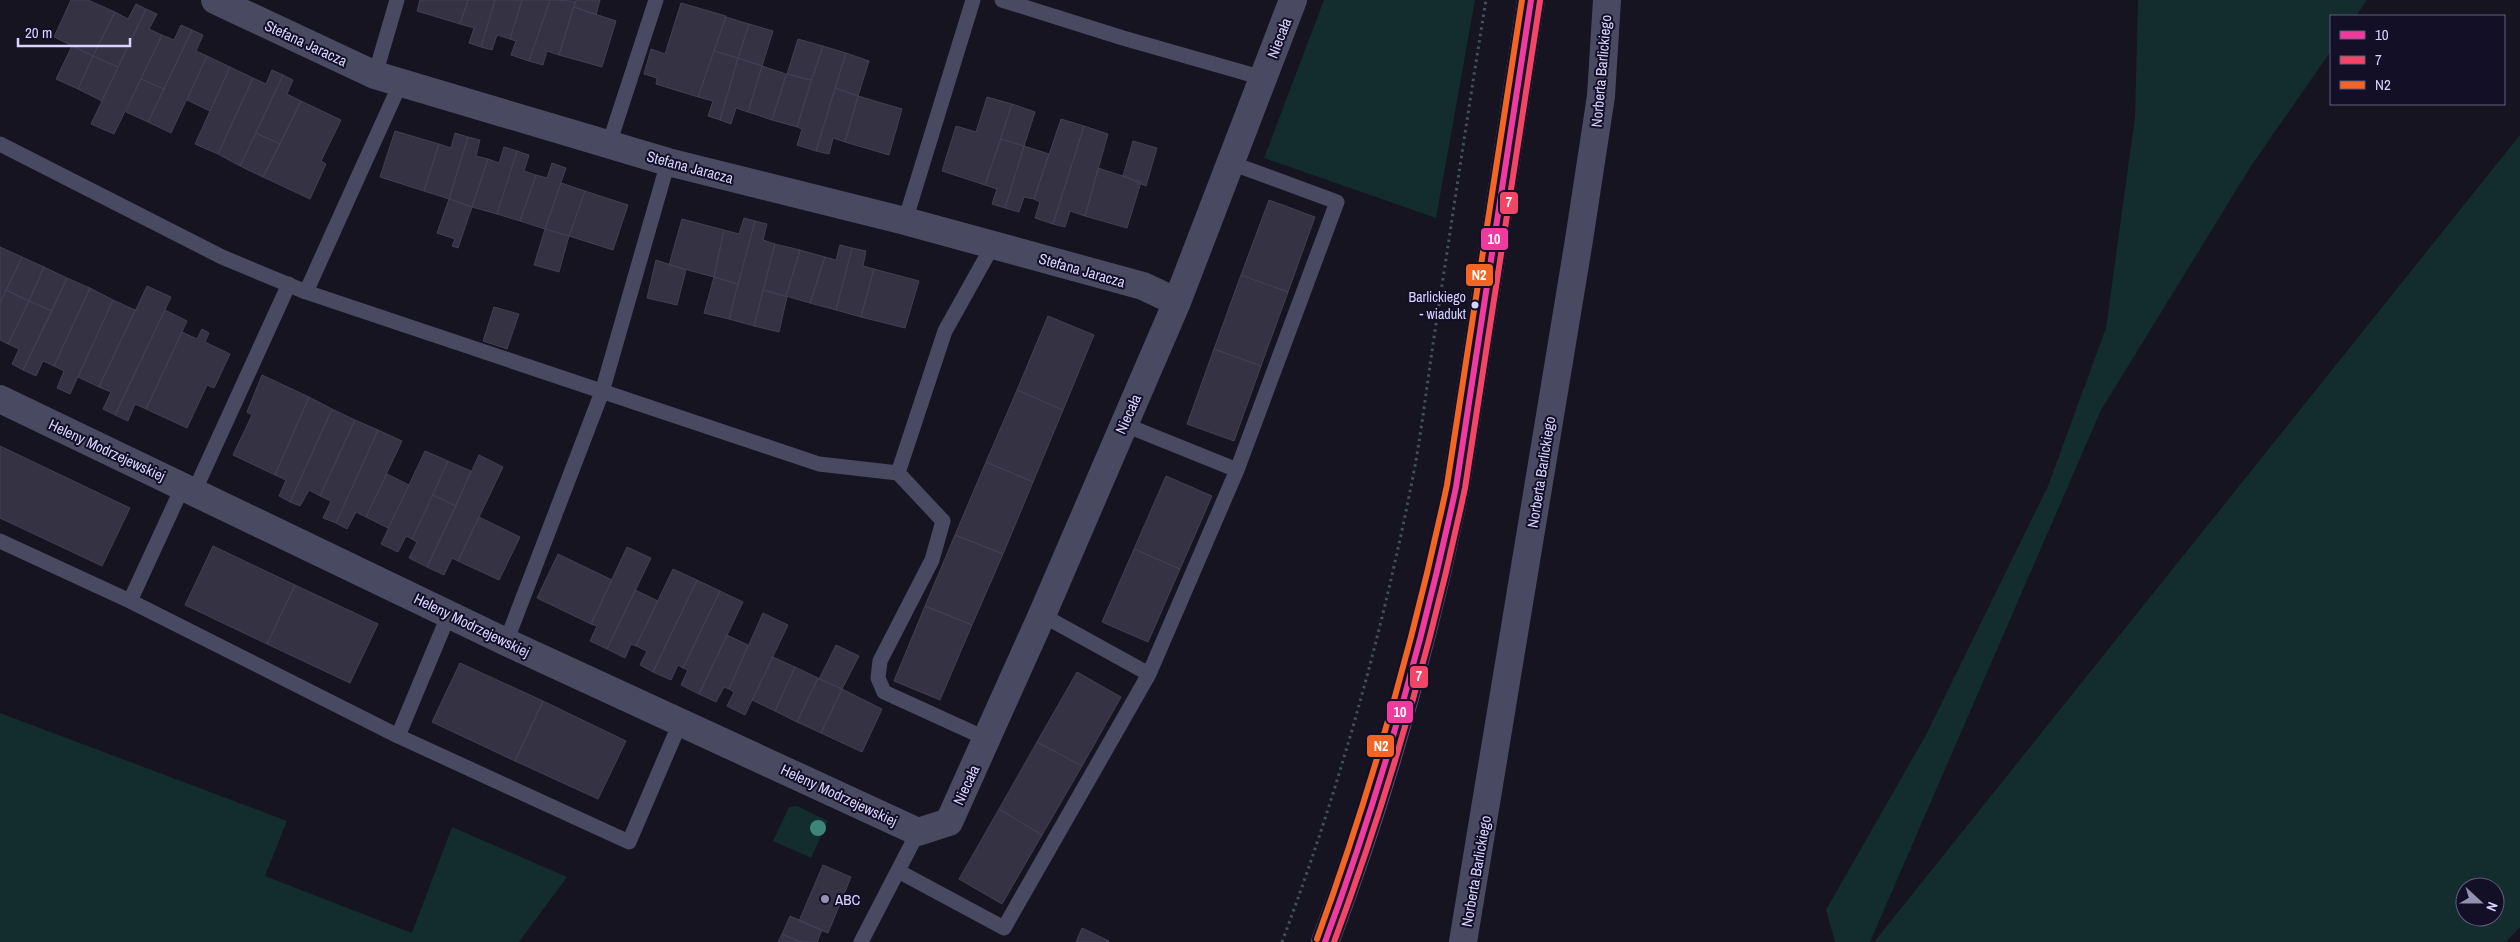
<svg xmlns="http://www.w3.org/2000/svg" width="2520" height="942" font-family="'Archivo Narrow',sans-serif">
<rect width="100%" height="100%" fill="#161421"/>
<path fill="#132c2d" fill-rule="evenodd" d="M1324 0H1475L1436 218 1264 158Z
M2138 0H2367L2356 16H2331V51L2251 166 2101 410 1870 942H1835L1826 910 1926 735 2048 486 2106 328 2135 117Z
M2520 135V927L2506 942H1874ZM2465 887H2495V917H2465Z
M0 713 287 821 265 876 412 933 452 827 567 877 519 942H0Z
M797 806 828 821 811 858 773 841 789 807Z"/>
<path fill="#343243" stroke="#433f54" d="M71 0H88L115 12 93 56 54 37Z
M420 0H468L460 24 417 11Z
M468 0H495L481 47 469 43 474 28 460 24Z
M495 0H522L510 39 497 35 492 50 481 47Z
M522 0H550L529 61 511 55 516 41 510 39Z
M550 0 575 1 559 55 547 51 543 65 529 61Z
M600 0 596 15 574 7 576 0Z
M681 3 726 16 698 97 656 84 657 78 644 74 651 49 665 54Z
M136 4 146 9 118 67 93 56 115 12 128 19Z
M574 7 616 21 602 67 559 55Z
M146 9 157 14 149 29 162 35 114 134 91 124Z
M726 17 749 24 738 58 714 51Z
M749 24 773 31 762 66 738 58Z
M181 25 192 30 164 89 141 79 162 35 174 40Z
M192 30 203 35 196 51 207 56 171 133 148 122Z
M798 39 823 46 811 80 787 74Z
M72 46 93 56 78 89 56 79Z
M823 46 846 53 816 151 797 145 802 129 797 127Z
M714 51 738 58 720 120 708 116 713 101 698 97Z
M846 53 869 61 858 96 835 88Z
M93 56 118 67 102 101 78 89Z
M207 56 230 67 210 111 187 100Z
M738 58 762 66 748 112 736 108 731 124 720 120Z
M762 66 786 74 772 120 748 112Z
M230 67 253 78 218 154 195 144Z
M272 70 283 75 240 166 218 154 253 78 266 84Z
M787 74 811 80 797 127 772 120Z
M283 75 293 80 287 94 301 101 280 144 256 133Z
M141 79 164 89 148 122 126 112Z
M835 88 858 96 845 142 833 138 829 154 816 151Z
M858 96 902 109 889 155 845 142Z
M987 97 1012 104 985 185 942 171 956 126 976 132Z
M301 101 341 120 321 161 326 164 310 199 263 177Z
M1012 104 1035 112 1024 146 1001 139Z
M1061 119 1084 126 1053 224 1035 218 1040 202 1034 199Z
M1084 126 1108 134 1085 216 1070 211 1065 227 1053 224Z
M395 131 439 144 424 191 380 177Z
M256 133 280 144 263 177 240 166Z
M455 133 468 137 449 199 424 191 439 144 451 148Z
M468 137 480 140 476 156 488 159 472 207 449 199Z
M1001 139 1024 146 1005 208 992 204 997 189 985 185Z
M1133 141 1157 148 1146 186 1123 176Z
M1024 146 1049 154 1034 199 1024 197 1019 212 1005 208Z
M504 147 517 151 497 214 472 207 488 159 499 163Z
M517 151 529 155 524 171 536 175 520 221 497 214Z
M552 163 566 168 545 229 520 221 536 175 547 178Z
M1098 168 1141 182 1127 228 1085 216Z
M561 183 585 191 569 236 545 229Z
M585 191 628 205 613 250 569 236Z
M449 199 472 207 458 248 452 246 455 239 437 233Z
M1269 200 1315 217 1288 292 1241 275Z
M744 218 755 221 738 284 714 277 724 230 739 234Z
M682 219 724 230 714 277 669 265Z
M755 221 767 224 763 240 775 244 754 326 729 319Z
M545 229 569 236 559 272 534 265Z
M775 244 800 250 786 296 763 290Z
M840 245 852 248 836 310 810 303 825 257 836 260Z
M0 247 22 257 0 303Z
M852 248 866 251 863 266 874 269 861 317 836 310Z
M800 250 825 257 810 303 786 296Z
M22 257 44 267 29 301 6 290Z
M656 260 686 270 677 305 647 298Z
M44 267 67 278 52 311 29 301Z
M874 269 919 281 905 328 861 317Z
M1241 275 1288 292 1261 366 1214 349Z
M714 277 738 284 729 319 704 313Z
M67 278 90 288 54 366 43 361 36 376 23 370Z
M147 286 171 297 115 415 103 409 111 392 99 387Z
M90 288 113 300 70 394 57 388 64 371 54 366Z
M6 290 29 301 8 344 0 340V303Z
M763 290 787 297 779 332 754 326Z
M113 300 135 310 99 387 78 377Z
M29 301 52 311 23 370 12 364 19 349 8 344Z
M494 307 519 314 507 349 483 341Z
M165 310 187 321 146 409 135 404 128 421 115 415Z
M1048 316 1094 335 1063 410 1017 390Z
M202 329 209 333 205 342 230 354 214 388 207 385 187 428 146 409 182 332 197 339Z
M1214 349 1261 366 1234 441 1187 424Z
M262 375 309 397 275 475 233 455 252 415 247 412Z
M1017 390 1063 410 1033 482 986 462Z
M309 397 332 409 290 502 279 496 286 480 275 475Z
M332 409 355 420 320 496 309 490 300 506 290 502Z
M355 420 378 430 336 523 323 518 331 501 320 496Z
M378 430 402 441 366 517 356 512 347 529 336 523Z
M0 446 130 508 102 566 0 518Z
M425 451 448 461 412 539 406 536 398 552 381 544Z
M479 455 503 467 458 561 452 558 444 575 427 567Z
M448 461 471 471 456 506 433 495Z
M986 462 1033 482 1003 554 955 535Z
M387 474 409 485 388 528 366 517Z
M1166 476 1212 496 1180 569 1134 549Z
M433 495 456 506 427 567 409 558 417 542 412 539Z
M479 517 520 537 499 580 458 561Z
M955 535 1003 554 972 625 925 606Z
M213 546 295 585 267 644 185 605Z
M627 547 651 558 607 649 590 641 597 626 591 624Z
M1134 549 1180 569 1148 642 1102 622Z
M558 554 612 580 591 624 537 598Z
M673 569 697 580 653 672 640 665 647 651 636 646Z
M697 580 720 591 683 668 678 665 671 680 653 672Z
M295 585 378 624 350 683 267 644Z
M635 590 658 601 636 646 631 644 625 658 607 649Z
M720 591 743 602 699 694 681 685 688 670 683 668Z
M925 606 972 625 940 700 894 681Z
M763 613 788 625 745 715 727 706 734 692 729 689Z
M727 635 748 645 729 689 724 687 716 702 699 694Z
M836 645 859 656 842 689 819 679Z
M773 657 795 667 775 711 752 700Z
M460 663 543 701 515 761 432 722Z
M795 667 818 678 797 722 775 711Z
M1077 672 1121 697 1082 766 1037 742Z
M818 678 842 689 821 733 797 722Z
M842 689 882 709 862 752 821 733Z
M543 701 626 741 598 799 515 761Z
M1037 742 1082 766 1042 835 999 809Z
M999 809 1042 835 1002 904 959 879Z
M823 865 851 877 828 933 799 921Z
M790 916 822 930 817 942H801L782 934Z
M1082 928 1109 941 1108 942H1076Z
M782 934 801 942H778Z"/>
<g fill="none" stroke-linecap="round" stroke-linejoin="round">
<path stroke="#44505f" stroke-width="3" stroke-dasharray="2.5 4" stroke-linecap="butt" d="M1282 942C1340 787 1384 628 1415 466 1423 421 1428 376 1435 331 1452 221 1468 110 1486 0"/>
<path stroke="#4a4962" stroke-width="15" d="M1002 0 1123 38 1263 78
M375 75 397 0
M0 144 222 257 306 292 819 464 898 473 943 521 932 560 880 661 878 678 884 692 987 739
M609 144 656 0
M905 221 973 0
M306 292 401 82
M1123 424 1237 470
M898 473 945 331 993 245
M194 492 289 284
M0 541 130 601 398 736 629 842 680 723
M130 601 183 486
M1042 615 1149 674
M506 642 602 392 668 162
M398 736 449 614
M898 871 1004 928 1149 674 1237 470 1337 202 1231 163
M861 942 918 832"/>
<path stroke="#4a4962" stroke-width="28" d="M215 0 375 75 668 162 905 221 1143 286 1177 302
M0 399 506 642 918 832 949 822 1042 615 1177 302 1293 0
M1463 942 1579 240 1601 96 1607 0"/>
<path stroke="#575674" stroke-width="28" d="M1325 942C1381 794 1424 642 1456 487L1531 0"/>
<g stroke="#130f26" stroke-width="10">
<path id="bus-1" d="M1325 942C1380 793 1423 642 1456 487L1531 0"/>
</g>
<g stroke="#130f26" stroke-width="10">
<path id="bus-2" d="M1334 942C1389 794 1432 643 1465 488L1540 1"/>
</g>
<g stroke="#130f26" stroke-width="10">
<path id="bus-3" d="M1317 939C1371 791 1414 640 1447 485L1522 0"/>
</g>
<use href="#bus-1" stroke="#f13a9d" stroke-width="6"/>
<use href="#bus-2" stroke="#f34667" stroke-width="6"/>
<use href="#bus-3" stroke="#f26522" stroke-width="6"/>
</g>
<circle fill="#3e8478" cx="818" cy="828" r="8"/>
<circle fill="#d9d4ff" stroke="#130f26" stroke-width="2" cx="1475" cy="305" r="4.5"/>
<circle fill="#9591b1" stroke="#130f26" stroke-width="2" cx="825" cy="899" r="5"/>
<g text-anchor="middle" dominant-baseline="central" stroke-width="4" stroke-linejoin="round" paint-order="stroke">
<g font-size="14" fill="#d9d4ff" stroke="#130f26" text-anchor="end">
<text x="1466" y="297">Barlickiego<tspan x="1466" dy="17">- wiadukt</tspan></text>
</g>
<g font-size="15" fill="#d9d4ff" stroke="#130f26">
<text transform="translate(1279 38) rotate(-69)">Niecała</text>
<text transform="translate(306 43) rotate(25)">Stefana Jaracza</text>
<text transform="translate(1601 71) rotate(-85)">Norberta Barlickiego</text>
<text transform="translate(690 167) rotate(15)">Stefana Jaracza</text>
<text transform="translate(1082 270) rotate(16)">Stefana Jaracza</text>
<text transform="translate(1128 414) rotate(-66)">Niecała</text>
<text transform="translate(107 450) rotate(25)">Heleny Modrzejewskiej</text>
<text transform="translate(1541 472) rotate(-81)">Norberta Barlickiego</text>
<text transform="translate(472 625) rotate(26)">Heleny Modrzejewskiej</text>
<text transform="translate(966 785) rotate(-65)">Niecała</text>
<text transform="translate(839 795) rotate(25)">Heleny Modrzejewskiej</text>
<text transform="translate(1476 871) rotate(-80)">Norberta Barlickiego</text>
</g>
<g font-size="15" fill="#d9d4ff" stroke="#130f26" text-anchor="start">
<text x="835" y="899">ABC</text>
</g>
</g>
<g stroke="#130f26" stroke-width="2">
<rect x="1499" y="191" width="20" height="24" rx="5" fill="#f34667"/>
<rect x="1480" y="227" width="29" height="24" rx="5" fill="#f13a9d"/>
<rect x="1465" y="263" width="29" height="24" rx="5" fill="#f26522"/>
<rect x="1409" y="665" width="20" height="24" rx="5" fill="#f34667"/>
<rect x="1386" y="700" width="28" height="24" rx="5" fill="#f13a9d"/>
<rect x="1366" y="734" width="29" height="24" rx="5" fill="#f26522"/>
</g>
<g font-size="14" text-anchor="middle" font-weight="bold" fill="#fff">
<text x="1509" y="207">7</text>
<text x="1494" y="244">10</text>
<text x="1479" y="280">N2</text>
<text x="1419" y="681">7</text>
<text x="1400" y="717">10</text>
<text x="1381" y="751">N2</text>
</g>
<rect x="2330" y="15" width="175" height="90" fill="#130f26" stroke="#625e7d"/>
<rect x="2340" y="31" width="25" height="8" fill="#f13a9d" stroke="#625e7d"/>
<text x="2375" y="40" font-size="15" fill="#d9d4ff">10</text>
<rect x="2340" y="56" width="25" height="8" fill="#f34667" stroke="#625e7d"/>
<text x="2375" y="65" font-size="15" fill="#d9d4ff">7</text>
<rect x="2340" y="81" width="25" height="8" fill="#f26522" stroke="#625e7d"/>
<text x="2375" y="90" font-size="15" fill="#d9d4ff">N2</text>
<g transform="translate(2480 902) rotate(111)"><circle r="24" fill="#130f26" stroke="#625e7d"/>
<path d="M0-4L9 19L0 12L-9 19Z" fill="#9591b1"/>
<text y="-8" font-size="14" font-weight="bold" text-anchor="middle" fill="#d9d4ff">N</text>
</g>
<path d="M18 38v8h112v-8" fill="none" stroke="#d9d4ff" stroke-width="2.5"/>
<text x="25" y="38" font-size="15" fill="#d9d4ff" stroke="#130f26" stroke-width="4" paint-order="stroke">20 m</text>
</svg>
